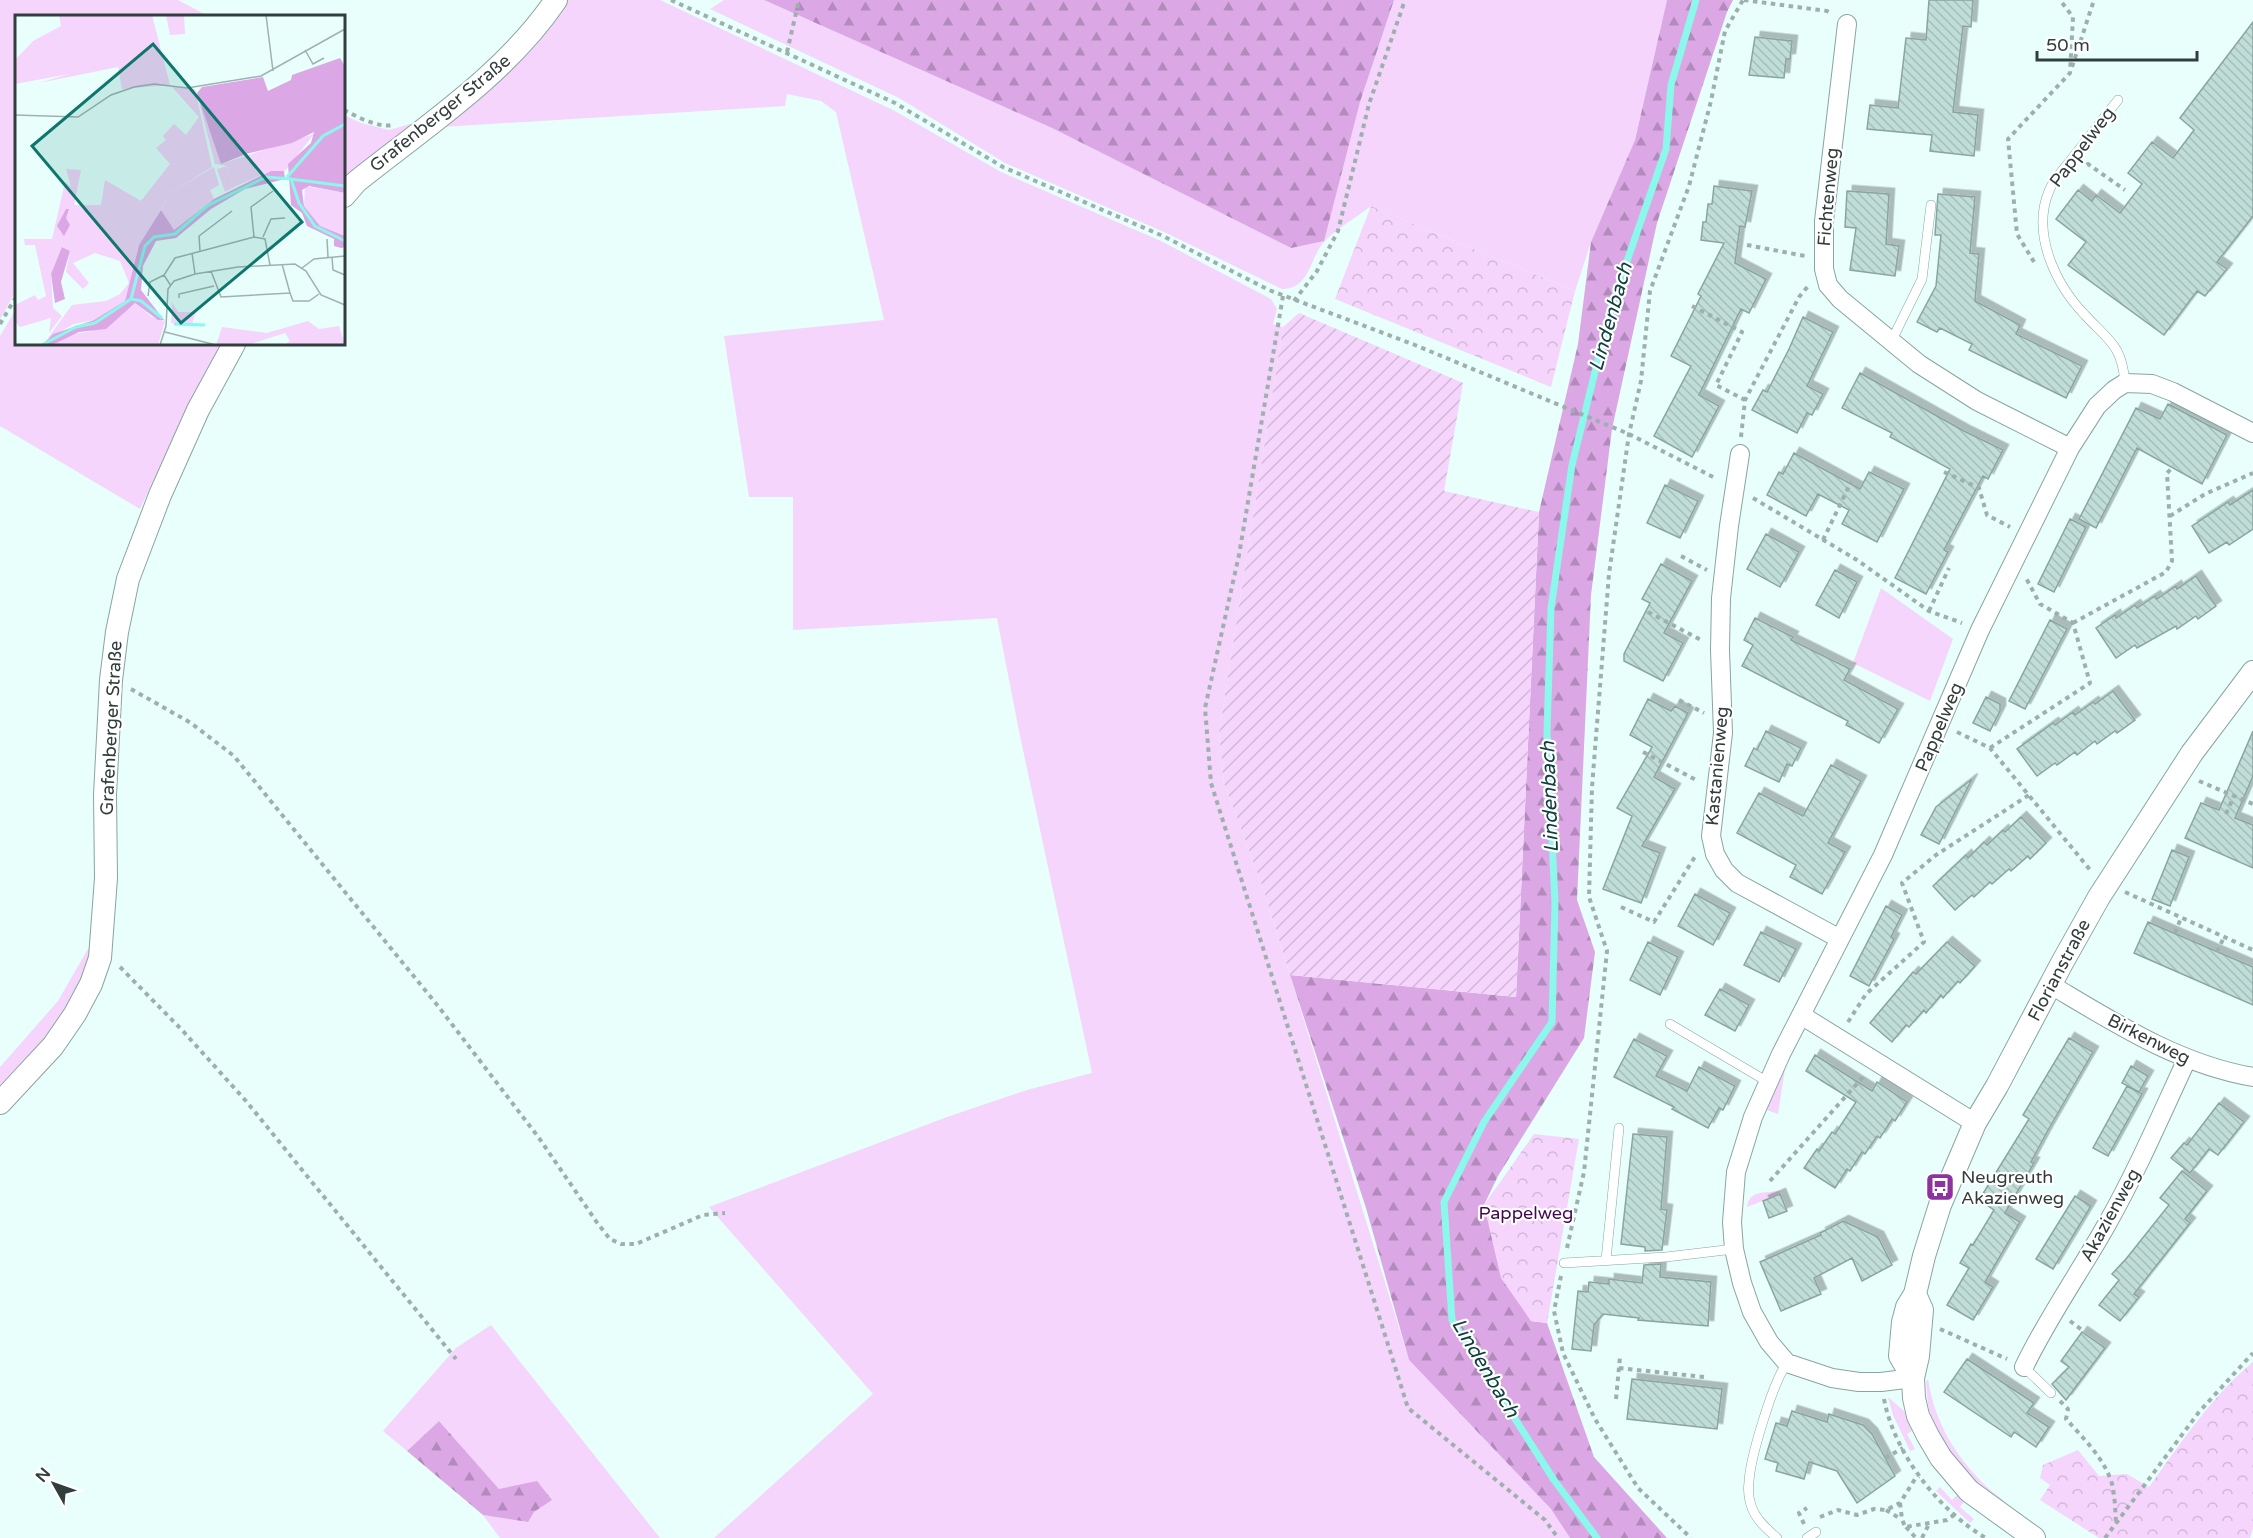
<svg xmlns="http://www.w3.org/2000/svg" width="2253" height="1538" font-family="'Varela Round',sans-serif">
<defs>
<pattern id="forest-firs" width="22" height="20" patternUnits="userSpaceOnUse" patternTransform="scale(1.5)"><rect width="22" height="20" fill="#dba8e5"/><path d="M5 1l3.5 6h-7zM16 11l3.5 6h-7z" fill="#b28abb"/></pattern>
<pattern id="park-crowns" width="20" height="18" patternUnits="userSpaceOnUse" patternTransform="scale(1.5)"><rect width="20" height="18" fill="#f5d5fb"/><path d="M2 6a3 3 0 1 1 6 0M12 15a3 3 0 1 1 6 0" fill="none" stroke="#d2b8d8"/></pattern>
<pattern id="garden-furrows" width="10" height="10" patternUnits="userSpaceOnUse" patternTransform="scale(1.5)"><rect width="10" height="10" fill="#f5d5fb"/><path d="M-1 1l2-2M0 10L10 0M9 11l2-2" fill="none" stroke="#d2b8d8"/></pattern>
<pattern id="building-back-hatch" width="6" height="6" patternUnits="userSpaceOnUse" patternTransform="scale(1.5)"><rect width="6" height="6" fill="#c0ddd8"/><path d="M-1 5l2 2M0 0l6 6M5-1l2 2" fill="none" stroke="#a5bfba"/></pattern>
<filter id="shadow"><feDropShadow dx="5.5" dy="-5.5" stdDeviation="0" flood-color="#0004"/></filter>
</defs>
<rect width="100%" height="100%" fill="#e8fffc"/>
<path fill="#f5d5fb" d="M0 0H178L208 16H16V291L0 319Z
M565 0H660L895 111 1001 172 1161 241 1271 299 1277 309 1273 324 1283 327 1219 733 1224 783 1263 888 1409 1360 1551 1509 1570 1538H714L873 1394 709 1207 947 1117 1027 1090 1092 1073 1019 731 997 618 793 630V497H749L724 336 884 320 836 112 821 101 787 94 785 106 442 127Z
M724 0H764L1052 128 1291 248 1360 102 1394 0H1667L1635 140 1591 242 1575 291 1371 206C1357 217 1339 227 1326 240 1309 256 1311 289 1282 289L1164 232 1005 163 899 98 710 9Z
M344 115 361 123 389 130 410 124 412 125 344 185Z
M16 309V344H224L188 405 140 509 0 426V336Z
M1881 588 1953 639 1930 701 1853 663Z
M89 947 93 950 83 980 45 1043 0 1091V1067L58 1001Z
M1785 1069 1778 1114 1764 1109Z
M1779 1191 1780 1194 1747 1207C1749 1190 1765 1193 1779 1191Z
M491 1325 660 1538H500L483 1515 528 1522 439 1421 407 1451 383 1431 456 1348Z
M1928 1379C1935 1423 1955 1456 1987 1487 1994 1494 2002 1498 2008 1505 1977 1495 1939 1441 1929 1410 1927 1401 1927 1391 1926 1382Z
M1888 1397 1904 1411 1912 1431 1907 1434 1915 1449 1910 1451 1893 1415Z
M1940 1487 1952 1500 1957 1495 1964 1502 1960 1507 1974 1519 1970 1523 1936 1491Z"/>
<path fill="url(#forest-firs)" d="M764 0H1394L1360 102 1324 241 1291 248 1052 128Z
M1667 0H1733L1727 12 1657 223 1612 429 1591 595 1577 900 1595 952 1584 1038 1498 1176 1484 1205 1531 1321 1547 1323 1594 1457 1667 1538H1570L1551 1509 1409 1360 1366 1208 1290 975 1516 997 1539 512 1578 344 1591 242 1635 140Z
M439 1421 499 1489 537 1481 552 1500 534 1512 528 1522 483 1515 407 1451Z"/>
<path fill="url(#park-crowns)" d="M1371 206 1575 291 1551 387 1335 299Z
M1534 1134 1579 1139 1547 1323 1531 1321 1501 1278 1484 1205Z
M2253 1362V1528L2250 1538H2099L2040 1500 2050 1485 2040 1478 2043 1465 2078 1450 2099 1476 2127 1474 2149 1487C2181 1443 2211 1397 2253 1362Z"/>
<path fill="url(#garden-furrows)" d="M1299 313 1463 383 1444 491 1539 512 1516 997 1290 975 1263 888 1224 783 1219 733 1283 327Z"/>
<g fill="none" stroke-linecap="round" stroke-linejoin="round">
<path stroke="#8cf7eb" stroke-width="7" d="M1597 1538 1554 1480 1452 1320 1444 1202 1484 1122 1552 1022 1555 903 1547 732 1551 608 1572 465 1611 307 1666 149 1671 85 1696 0"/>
</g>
<path fill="url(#building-back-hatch)" stroke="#8aa5a1" stroke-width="1.5" filter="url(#shadow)" d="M1929 0H1973L1971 27 1963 26 1953 112 1978 115 1974 156 1930 151 1932 135 1867 129 1870 105 1898 108 1906 38 1926 40Z
M2253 22V216L2217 262 2227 269 2205 296 2197 291 2164 335 2068 265 2086 242 2056 219 2078 190 2092 201 2096 195 2120 213 2142 184 2128 173 2152 142 2173 158 2194 130 2180 118Z
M1755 37 1792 41 1790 59H1786L1784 78 1749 75Z
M1714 186 1752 191 1745 227 1740 226 1735 263 1766 279 1749 313 1741 309 1699 395 1719 406 1692 457 1654 436 1691 366 1671 356 1701 296 1698 294 1724 243 1701 240 1703 222H1706L1708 204H1712Z
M1847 191 1889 194 1886 244 1899 246 1895 276 1850 270 1856 228 1845 227Z
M1938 194 1975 197 1970 253 1979 254 1975 301 2020 325 2016 334 2082 366 2066 398 1969 350 1972 344 1940 328 1937 332 1917 322 1936 286 1941 235H1935Z
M1803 317 1833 332 1807 386 1823 394 1812 415 1807 413 1797 433 1752 410 1763 390 1767 392 1789 349Z
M1860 373 1964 431 2003 450 1988 479 1983 476 1944 550 1948 552 1926 594 1895 578 1950 469 1890 437 1892 433 1842 408Z
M2168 404 2227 435 2202 484 2137 448 2096 528 2079 519 2136 408 2160 419Z
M1794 453 1860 489 1869 472 1904 489 1877 542 1842 524 1849 510 1818 494 1806 516 1767 495 1779 472 1783 474Z
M1665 485 1698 501 1680 538 1647 523Z
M2253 490V529L2229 545 2227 542 2209 553 2192 526 2228 502 2230 505Z
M2070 519 2086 527 2054 592 2038 584Z
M1766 534 1799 552 1780 587 1747 569Z
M1661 564 1692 581 1664 633 1683 643 1663 681 1624 661V654L1650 603 1642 599Z
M1835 570 1857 582 1839 618 1816 605Z
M2196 576 2216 606 2198 619 2196 616 2177 629 2176 626 2137 648 2135 645 2116 658 2096 628 2115 615 2116 618 2135 605 2137 608 2155 596 2157 599 2176 586 2177 589Z
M1755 618 1793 637 1791 640 1850 669 1844 680 1898 709 1879 743 1846 725 1848 721 1742 666 1753 645 1744 640Z
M2050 620 2067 629 2025 709 2009 701Z
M2113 691 2135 720 2117 733 2115 731 2097 744 2095 741 2077 755 2075 752 2057 765 2055 763 2037 776 2017 749 2053 723 2055 725 2073 712 2075 715 2093 702 2095 704Z
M1986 697 2000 704V711L1990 731 1973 723Z
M1648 699 1671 711 1675 706 1688 713 1654 777 1675 789 1642 846 1660 853 1641 903 1603 889 1632 816 1617 808 1652 747 1630 735Z
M1766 731 1801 748 1792 766 1787 764 1779 782 1745 766 1754 748 1757 750Z
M2253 731V776L2235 818 2253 825V868L2185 838 2201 803 2219 810Z
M1831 765 1861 781 1828 843 1845 852 1822 894 1790 877 1796 865 1737 833 1759 793 1803 816Z
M1972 779 1939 844 1921 835 1936 807Z
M2021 817 2046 843 2030 859 2028 856 2011 871 2009 869 1992 884 1990 882 1974 897 1972 895 1955 910 1933 886 1966 855 1968 858 1984 842 1987 845 2003 830 2005 832Z
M2172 850 2189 857 2170 906 2152 899Z
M1695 894 1730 913 1713 945 1678 926Z
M1886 906 1902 915 1891 937 1894 939 1869 986 1850 976Z
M2148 922 2253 967V1005L2134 953Z
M1761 932 1796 949 1779 982 1744 965Z
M1648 942 1678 957 1660 995 1630 980Z
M1947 942 1975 966 1960 983 1958 981 1943 998 1941 995 1926 1013 1924 1010 1909 1027 1906 1025 1892 1042 1870 1023 1913 972 1916 974Z
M1720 989 1749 1005 1735 1031 1705 1015Z
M2069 1038 2093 1052 2047 1132 2031 1162 2034 1163 2005 1213 2020 1222 1985 1282 1993 1287 1973 1320 1947 1305 1969 1268 1960 1263 1971 1244 1973 1245 1994 1210 1979 1200 2029 1119 2023 1115Z
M1634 1039 1667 1056 1656 1076 1687 1091 1699 1067 1735 1086 1723 1110 1719 1108 1708 1128 1672 1109 1674 1107 1614 1077Z
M1815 1055 1872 1091 1877 1082 1907 1102 1895 1121 1892 1119 1880 1138 1877 1136 1865 1154 1862 1152 1850 1171 1847 1169 1835 1188 1804 1168 1817 1149 1819 1151 1832 1132 1835 1134 1856 1102 1806 1071Z
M2131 1066 2148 1076 2139 1092 2122 1083Z
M2127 1086 2142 1094 2108 1156 2093 1148Z
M2219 1103 2244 1122 2218 1155 2209 1149 2190 1173 2171 1158 2184 1143 2187 1145Z
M1633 1134 1667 1137 1661 1209 1667 1210 1662 1250 1645 1251V1247L1621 1244Z
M2182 1171 2207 1191 2185 1219 2190 1223 2134 1294 2139 1297 2120 1321 2099 1305 2119 1280 2112 1274 2126 1259 2169 1205 2160 1198Z
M1780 1194 1787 1211 1769 1218 1763 1201Z
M2075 1196 2091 1206 2053 1269 2036 1259Z
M1843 1221 1878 1237 1892 1265 1862 1281 1852 1258 1814 1278 1821 1294 1781 1311 1760 1262 1821 1235 1820 1233Z
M1661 1264 1660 1277 1711 1282 1708 1326 1638 1320 1639 1318 1603 1314 1594 1325 1591 1351 1572 1349 1578 1291 1588 1292 1589 1282 1609 1284V1279L1642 1283 1644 1265Z
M2082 1332 2105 1348 2066 1400 2052 1384 2069 1367 2061 1361Z
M1967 1359 2034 1403 2027 1413 2049 1427 2036 1447 2014 1432 2011 1437 1944 1392Z
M1632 1379 1722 1389 1717 1429 1627 1419Z
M1792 1411 1827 1422 1829 1414 1863 1425 1872 1434 1895 1476 1857 1503 1837 1471 1809 1462 1804 1479 1776 1471 1778 1463 1765 1459 1776 1423 1787 1426Z"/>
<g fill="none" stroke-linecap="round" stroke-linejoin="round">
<g stroke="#89a5a1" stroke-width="10">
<path id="service" d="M2118 100C2102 120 2086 141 2070 161 2063 170 2053 180 2049 191 2031 234 2056 285 2085 315 2109 341 2122 345 2125 383
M1891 342 1922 279 1931 205
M1670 1024 1768 1082
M1606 1260 1619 1128
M1564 1263 1666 1257 1734 1249
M2024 1367 2051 1393
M1777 1538C1767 1529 1755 1519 1751 1505 1749 1499 1748 1489 1749 1482 1750 1458 1773 1382 1787 1363
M1807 1538 1816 1532"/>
</g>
<g stroke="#89a5a1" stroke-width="20">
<path id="minor" d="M1847 24 1824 221V269L1828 285 1840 299 1919 364 1977 401 2070 448
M1740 454 1729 526 1721 598 1720 650 1723 733 1711 836 1715 854 1724 870 1737 883 1840 939
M2051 985C2115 1023 2178 1064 2253 1077
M1801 1015 1975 1123
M2024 1367C2048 1317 2080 1272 2107 1224 2137 1171 2161 1115 2187 1059
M1913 1378 1881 1382H1859L1832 1378 1787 1363 1769 1342 1752 1312 1742 1283 1734 1249 1732 1222 1736 1172 1753 1117 1781 1054 1883 855 1980 630 2070 448 2097 406 2114 390 2125 383 2152 384 2173 392 2253 433"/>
</g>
<g stroke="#89a5a1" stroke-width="24">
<path id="tertiary" d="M344 196 356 182C426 126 505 75 556 0
M0 1103 53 1046 75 1014 91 984 100 958 106 878 105 795 111 680 117 632 128 579 160 495 198 410 234 344
M1915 1294 1922 1310 1918 1356 1913 1378 1914 1398 1918 1416 1928 1436 1941 1458 1969 1491 2034 1538
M1913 1378 1900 1356 1903 1322 1907 1307 1915 1294 1924 1256 1940 1205 1975 1123 1997 1086 2062 963 2099 897 2192 753 2253 672"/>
</g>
<path stroke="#9eb0ae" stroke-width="4" stroke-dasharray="4.5 4.5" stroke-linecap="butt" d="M671 0 895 103 1003 167 1163 236 1269 290 1415 345 1629 434 1717 479
M1744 0 1827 11 1832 14
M787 52 799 0
M2072 67 2094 0
M344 110C358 117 377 128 394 125
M2087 165 2088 164 2125 190
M1747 245 1805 256
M2034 262 2017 234 2008 139 2070 73 2073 17 2060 0
M1283 296 1239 555 1205 708 1211 783 1408 1408 1545 1520 1558 1538
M1294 301 1317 271 1338 231 1369 104 1405 0
M1692 306 1742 332 1716 385 1745 400
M0 324 16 297
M1741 437 1745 400 1799 297 1809 285
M1944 472 1979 488 1987 515 2010 527
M1753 498 1857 560 1929 611 1962 623
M2170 516 2205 494 2253 473
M1823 540 1851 482
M1681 556 1707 570
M1929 611 1949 568
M1648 612 1701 640
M2073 623 2166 572 2172 561 2167 473 2174 466
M131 689 191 723 234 756 438 1006 539 1138 598 1224 610 1239 621 1244H636L703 1215 725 1213
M1679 700 1704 713
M1957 732 1990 748 2091 871
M1990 748 2090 683 2073 623 2040 604 2026 578
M1643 752 1698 781
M2199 781 2253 804
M2226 814 2234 796
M2125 892 2253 950
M1621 907 1654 922 1696 855
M2175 933 2181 918
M2217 952 2224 937
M120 967 182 1030 246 1101 456 1359
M1848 1022 1866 994 1924 942 1902 883 1936 855 2029 795
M1770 1181 1863 1077
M1567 1248 1584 1172 1607 951 1589 897 1592 787 1609 574 1629 434 1641 381 1650 291 1689 186 1711 101 1725 31 1743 0
M1561 1276 1554 1311 1563 1353 1595 1419 1638 1488 1691 1538
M2070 1321 2082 1330
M1940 1329 2007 1359
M1619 1368 1704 1377
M1616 1399 1620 1357
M1884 1399C1894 1453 1939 1511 1986 1538
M2060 1401 2068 1409 2066 1419C2083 1438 2105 1459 2112 1484 2115 1496 2115 1509 2116 1521
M1885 1458 1903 1448
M1900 1503 1902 1519 1905 1527 1947 1520 1954 1515
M1886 1510 1901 1519
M1820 1517 1838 1510 1857 1515 1874 1509 1886 1510 1900 1503 1915 1479 1919 1476
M1804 1524 1799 1513 1807 1508
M1906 1527 1916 1538
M1922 1538 1929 1524
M2105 1538 2199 1412 2253 1353"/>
<use href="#service" stroke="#fff" stroke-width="9"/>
<use href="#minor" stroke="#fff" stroke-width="18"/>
<use href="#tertiary" stroke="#fff" stroke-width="22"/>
</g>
<defs>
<g id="bus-square" transform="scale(1.5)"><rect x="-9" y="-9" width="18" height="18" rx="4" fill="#8d329e" stroke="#fff"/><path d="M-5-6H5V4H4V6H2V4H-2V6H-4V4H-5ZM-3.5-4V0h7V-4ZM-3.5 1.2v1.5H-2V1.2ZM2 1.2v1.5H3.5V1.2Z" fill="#fff"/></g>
</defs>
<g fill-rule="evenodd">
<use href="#bus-square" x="1940" y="1187"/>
</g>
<g text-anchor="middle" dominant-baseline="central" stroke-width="4.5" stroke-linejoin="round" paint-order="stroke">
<g font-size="18" fill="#323e3c" stroke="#fff">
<text transform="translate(440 113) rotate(-39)">Grafenberger Straße</text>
<text transform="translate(2082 147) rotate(-53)">Pappelweg</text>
<text transform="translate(1828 197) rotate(-85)">Fichtenweg</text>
<text transform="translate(1939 727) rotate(-67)">Pappelweg</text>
<text transform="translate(111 728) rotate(-87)">Grafenberger Straße</text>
<text transform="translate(1717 766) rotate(-85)">Kastanienweg</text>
<text transform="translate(2059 970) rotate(-62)">Florianstraße</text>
<text transform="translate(2149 1039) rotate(27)">Birkenweg</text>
<text transform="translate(2110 1215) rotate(-61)">Akazienweg</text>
</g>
<g font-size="18" fill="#323e3c" stroke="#fff" text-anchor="start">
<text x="1961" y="1177">Neugreuth<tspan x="1961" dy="21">Akazienweg</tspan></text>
</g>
<g font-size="18" fill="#460551" stroke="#fff">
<text x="1526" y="1213">Pappelweg</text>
</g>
<g font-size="20" font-style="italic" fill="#0e403c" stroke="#fff">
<text transform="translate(1611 317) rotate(-74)">Lindenbach</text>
<text transform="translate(1550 797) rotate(-92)">Lindenbach</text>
<text transform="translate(1485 1368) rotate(59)">Lindenbach</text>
</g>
</g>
<g transform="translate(15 15)">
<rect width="330" height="330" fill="#e8fffc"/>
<path d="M44 0H137L155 70 107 74 103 52 24 68 54 59 0 69V45L18 26 46 11ZM151 0H169L170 19 155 20ZM157 72 180 74 197 152 157 177 124 230 110 286 79 305 59 309 33 323 57 290 91 286 105 279 114 268 105 246 80 238 58 248 74 268 68 274 51 257 55 236 48 232 36 259 38 293 47 301 34 318 36 303 5 312 0 306V290L20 280 23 285 31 281 20 230H10L9 224H37L50 167 56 172 51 154 66 155 59 190H86L90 165 126 186 155 149 141 133 151 125 148 121 159 109 171 120 184 102ZM184 86 187 87 206 149 299 119 270 156H256L219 172 212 151 200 149ZM290 171 330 178V221L305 211 289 191ZM120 288 137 302 150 306 143 330H37L58 319 77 316ZM293 306 304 314 324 311 330 330H269L275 326 270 318 236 329 201 330 207 312 252 318Z" fill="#f5d5fb"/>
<path d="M325 43 330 51V178L294 171 287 175 289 191 305 211 330 221V232L326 233 319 231V224L292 211 287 198 276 190 273 149 296 128 299 117 277 128 231 139 206 149 182 78 187 72 248 62 253 76 276 65 277 60ZM256 156H269L270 164 230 174 196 194 161 223 141 226 128 251 126 275 149 305H143L120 288 91 314 64 317 37 330H27L38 319 79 305 110 286 124 230 146 195 160 214 199 184ZM51 194H54L51 203 55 210 49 221 42 211ZM47 232 55 236 46 267 50 284 40 288 36 259Z" fill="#dba8e5"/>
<path d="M212 151 219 172 210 177 202 154ZM157 287 163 297H181L177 309 156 308Z" fill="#f5d5fb"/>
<path d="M199 152 204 170 195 175 199 184 159 215 146 195 157 177Z" fill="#f5d5fb"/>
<path fill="none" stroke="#8cf7eb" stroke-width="3" d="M272 162 308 121 330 109M275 164 330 171M116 284 126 286 147 303M159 309 190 310M27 330 61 312 80 308 116 284 130 231 139 222 160 219 192 191 251 162 276 164 284 188 300 211 330 226"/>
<path fill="none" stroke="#9fb2af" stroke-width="1.5" d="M251 0 258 56M290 35 298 49 309 43M0 100 63 102 96 80 119 72 139 69 172 73 246 61 330 14M239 222 236 192 258 176M248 222 256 204 270 203M312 224 313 242M185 236 184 221 217 196M177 238 180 259M317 242 318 255 330 260M267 249 275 278M287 253 299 244 330 241M196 256 206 282 275 278 278 286H294L304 279M156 271 149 260 160 243 239 222 250 224 255 250M133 281 135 267 149 260M164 283V279L199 271M150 317 201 330M145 330 151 311 153 274 159 266 180 259 223 252 280 249 291 256 306 280 330 290"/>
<path fill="#0f766e" fill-opacity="0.15" stroke="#0f766e" stroke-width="3" d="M138 29 287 207 166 308 17 131Z"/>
<rect width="330" height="330" fill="none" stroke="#323e3c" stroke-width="3"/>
</g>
<g transform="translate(54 1484) rotate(310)" stroke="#ffffff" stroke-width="4.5" paint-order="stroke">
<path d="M0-4.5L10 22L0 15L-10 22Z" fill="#323e3c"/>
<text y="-9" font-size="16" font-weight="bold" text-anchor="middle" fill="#323e3c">N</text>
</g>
<path d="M2037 51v9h160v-9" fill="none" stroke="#323e3c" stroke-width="3"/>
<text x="2046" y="51" font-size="18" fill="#323e3c" stroke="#ffffff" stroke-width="4.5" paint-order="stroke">50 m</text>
</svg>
